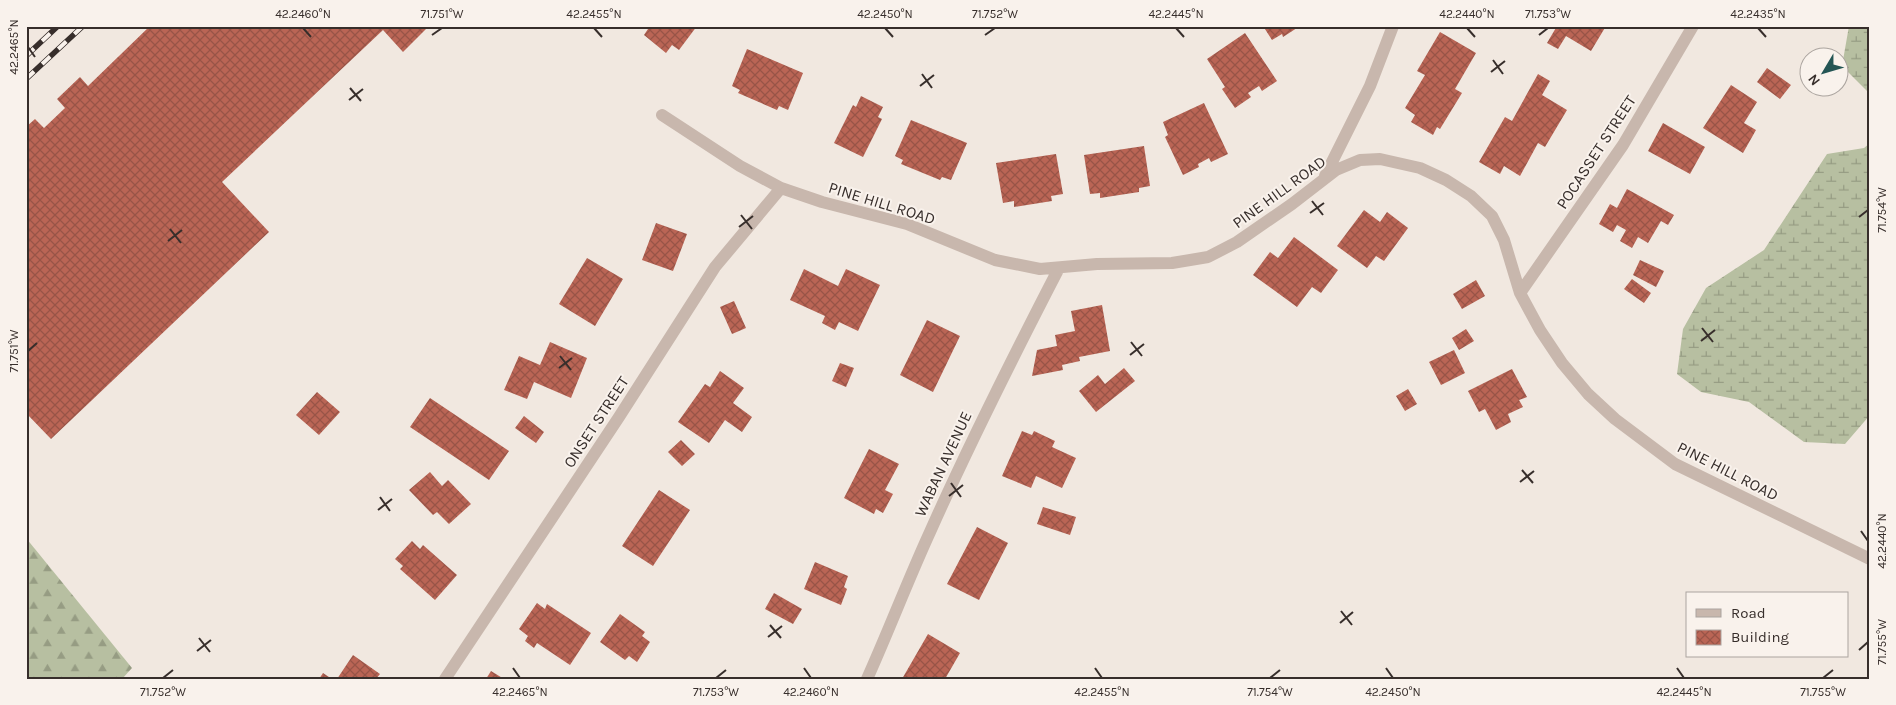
<svg xmlns="http://www.w3.org/2000/svg" width="1896" height="705" font-family="Karla,sans-serif">
<defs>
<pattern id="forest-firs" width="22" height="20" patternUnits="userSpaceOnUse" patternTransform="scale(1.25)"><rect width="22" height="20" fill="#b7bfa1"/><path d="M5 1l3.5 6h-7zM16 11l3.5 6h-7z" fill="#969c83"/></pattern>
<pattern id="wetland-marsh" width="20" height="14" patternUnits="userSpaceOnUse" patternTransform="scale(1.25)"><rect width="20" height="14" fill="#b7bfa1"/><path d="M1 5h8M5 5V1M11 12h8M15 12V8" fill="none" stroke="#969c83"/></pattern>
<pattern id="building-cross-hatch" width="8" height="8" patternUnits="userSpaceOnUse" patternTransform="scale(1.25)"><rect width="8" height="8" fill="#ba6555"/><path d="M0 0l8 8M0 8l8-8" fill="none" stroke="#985447"/></pattern>
</defs>
<rect width="100%" height="100%" fill="#f1e8e0"/>
<path fill="url(#forest-firs)" d="M26 538 132 668 122 679H26Z"/>
<path fill="url(#wetland-marsh)" d="M1849 26H1870V94L1842 66Z
M1870 143V415L1845 444 1804 442 1749 402 1701 392 1677 374 1683 329 1706 288 1764 250 1827 154 1864 148Z"/>
<path fill="url(#building-cross-hatch)" d="M150 26H429L403 52 383 30 222 182 269 232 51 439 26 413V127L35 119 44 128 65 108 57 99 80 77 88 86Z
M645 26H697L679 50 672 45 666 53 644 35 648 29Z
M1263 26H1300L1283 37 1282 34 1272 40Z
M1557 26H1606L1591 51 1566 36 1558 49 1547 43Z
M1440 32 1476 53 1455 89 1462 93 1440 129 1437 127 1433 135 1411 122 1415 115 1405 108 1425 75 1417 71Z
M1245 33 1277 81 1262 91 1259 86 1248 93 1251 97 1235 108 1222 89 1225 87 1207 59Z
M747 49 803 73 788 110 779 106 777 110 738 93 740 90 732 86Z
M1767 68 1791 85 1780 99 1757 82Z
M1538 74 1550 81 1542 95 1567 110 1545 147 1538 143 1520 176 1504 166 1500 174 1479 162 1505 117 1512 121Z
M1731 85 1757 102 1744 123 1756 130 1743 153 1703 128Z
M861 96 883 107 878 117 882 119 863 157 834 143 853 105 856 107Z
M1204 103 1228 154 1211 162 1209 158 1198 164 1199 167 1183 175 1165 137 1168 135 1163 122Z
M911 120 967 143 951 180 942 177 940 180 901 164 903 160 895 156Z
M1663 123 1705 147 1690 174 1648 151Z
M1144 146 1150 186 1139 188V192L1100 198V193L1090 194 1084 155Z
M1056 154 1063 194 1051 196 1052 201 1014 207V201L1003 203 996 163Z
M1627 189 1674 215 1668 225 1661 221 1648 243 1638 237 1632 248 1620 241 1626 230 1617 225 1613 232 1599 224 1610 204 1617 208Z
M1364 210 1380 222 1387 212 1408 228 1384 261 1376 256 1367 268 1337 246Z
M656 223 687 234 673 271 642 260Z
M1294 237 1338 270 1321 293 1312 287 1297 307 1253 275 1270 252 1278 258Z
M587 258 623 279 595 326 559 304Z
M1640 260 1664 271 1656 287 1633 275Z
M804 269 838 286 846 269 880 285 858 331 839 322 835 330 822 323 825 316 790 300Z
M1632 279 1651 293 1644 303 1624 289Z
M1476 280 1485 296 1462 309 1453 294Z
M734 301 746 328 732 334 720 307Z
M1102 305 1110 351 1079 357 1080 361 1062 365 1063 370 1032 376 1037 350 1057 346 1055 335 1075 331 1071 311Z
M927 320 960 336 933 392 900 375Z
M1466 329 1474 341 1459 350 1452 338Z
M550 342 587 358 571 398 534 382 527 399 504 390 519 356 540 365Z
M1454 350 1465 373 1441 385 1429 362Z
M840 363 854 368 846 387 832 381Z
M1124 368 1135 381 1096 412 1079 391 1098 375 1105 384Z
M1512 369 1527 397 1519 400 1523 407 1508 414 1511 422 1496 430 1485 409 1479 412 1468 391Z
M720 371 744 388 733 403 752 417 742 432 725 420 709 443 678 422 705 384 710 387Z
M1408 389 1417 404 1405 411 1396 396Z
M317 392 340 412 319 435 296 415Z
M430 398 509 451 489 480 410 427Z
M524 416 544 432 536 443 515 428Z
M1022 431 1032 435 1034 431 1055 441 1052 447 1076 458 1062 488 1036 476 1031 488 1002 476Z
M681 440 695 454 682 466 668 452Z
M869 449 899 464 885 490 893 494 883 513 876 509 874 514 844 498Z
M430 472 442 486 448 480 471 504 449 524 437 512 433 515 409 490Z
M659 490 690 510 653 566 622 546Z
M1043 507 1076 517 1070 535 1037 524Z
M977 527 1008 543 979 600 947 584Z
M412 541 420 549 423 545 457 575 435 600 400 569 403 566 395 559Z
M815 562 848 576 844 587 847 589 841 605 804 589Z
M774 593 802 609 793 624 765 609Z
M537 603 545 609 547 604 591 633 570 665 537 643 534 648 525 641 528 636 519 629Z
M620 614 645 632 642 636 650 642 637 662 629 656 625 660 600 642Z
M928 634 960 653 945 679H902Z
M353 655 380 674 376 679H337Z
M491 671 504 679H486Z
M323 673 332 679H319Z"/>
<g fill="none" stroke-linecap="round" stroke-linejoin="round">
<path stroke="#c8b7ad" stroke-width="12" d="M662 115 740 166 781 188 822 202 907 224 995 260 1040 269 1097 264 1172 263 1208 257 1237 242 1292 204 1336 170 1360 160 1380 159 1420 168 1446 180 1471 196 1492 216 1504 240 1520 293 1540 330 1562 363 1588 394 1615 419 1675 464 1870 559
M1325 176 1370 86 1393 26
M1520 293 1623 145 1693 26
M445 679 619 417 715 267 781 188
M867 679C889 630 908 580 930 532 970 442 1014 355 1059 268"/>
<g stroke="#372e2b" stroke-width="5.5">
<path id="rail" d="M26 56 58 26
M26 79 83 26"/>
</g>
<use href="#rail" stroke="#f9f2ec" stroke-width="4" stroke-dasharray="11" stroke-linecap="butt"/>
</g>
<path fill="none" stroke="#372e2b" stroke-width="2" d="M303 28 311 37M594 28 602 37M885 28 893 37M1176 28 1184 37M1467 28 1475 37M1758 28 1766 37M432 35 442 28M985 35 995 28M1539 35 1548 28M28 47 35 57M1493 60 1503 74M1491 72 1505 61M922 74 932 88M920 86 934 75M350 88 361 101M349 100 363 89M1312 201 1323 215M1310 213 1324 203M741 215 752 229M1859 217 1868 210M739 227 753 216M170 229 181 243M168 241 182 230M1702 328 1713 342M1701 341 1715 330M1131 342 1142 356M28 351 37 343M1130 355 1144 344M560 356 571 370M559 368 572 358M1522 470 1533 483M1520 482 1534 471M951 483 961 497M949 496 963 485M380 497 390 511M378 510 392 499M1861 531 1868 541M1341 611 1352 625M1340 623 1353 612M770 625 781 638M768 637 782 626M199 638 210 652M1859 650 1868 642M197 651 211 640M513 668 520 678M804 668 811 678M1095 668 1102 678M1386 668 1393 678M1677 668 1684 678M163 678 173 670M716 678 726 670M1270 678 1280 670M1823 678 1833 670"/>
<g text-anchor="middle" dominant-baseline="central" stroke-width="4" stroke-linejoin="round" paint-order="stroke">
<g font-size="16" fill="#372e2b" stroke="#f9f2ec">
<text transform="translate(1596 152) rotate(-57)">POCASSET STREET</text>
<text transform="translate(1279 192) rotate(-36)">PINE HILL ROAD</text>
<text transform="translate(882 203) rotate(17)">PINE HILL ROAD</text>
<text transform="translate(596 422) rotate(-57)">ONSET STREET</text>
<text transform="translate(943 464) rotate(-65)">WABAN AVENUE</text>
<text transform="translate(1728 471) rotate(27)">PINE HILL ROAD</text>
</g>
</g>
<rect width="1896" height="705" fill="none" stroke="#f9f2ec" stroke-width="55"/>
<rect x="1686" y="592" width="162" height="65" fill="#f9f2ec" stroke="#aba49f"/>
<rect x="1696" y="609" width="25" height="8" fill="#c8b7ad" stroke="#aba49f"/>
<text x="1731" y="618" font-size="15" fill="#372e2b">Road</text>
<rect x="1696" y="630" width="25" height="15" fill="url(#building-cross-hatch)" stroke="#aba49f"/>
<text x="1731" y="642" font-size="15" fill="#372e2b">Building</text>
<g transform="translate(1824 72) rotate(232)"><circle r="24" fill="#f9f2ec" stroke="#aba49f"/>
<path d="M0-4L9 19L0 12L-9 19Z" fill="#245554"/>
<text y="-8" font-size="14" font-weight="bold" text-anchor="middle" fill="#372e2b">N</text>
</g>
<rect x="28" y="28" width="1840" height="650" fill="none" stroke="#372e2b" stroke-width="2"/>
<g font-size="12" text-anchor="middle" fill="#372e2b">
<text x="303" y="18">42.2460°N</text>
<text x="442" y="18">71.751°W</text>
<text x="594" y="18">42.2455°N</text>
<text x="885" y="18">42.2450°N</text>
<text x="995" y="18">71.752°W</text>
<text x="1176" y="18">42.2445°N</text>
<text x="1467" y="18">42.2440°N</text>
<text x="1548" y="18">71.753°W</text>
<text x="1758" y="18">42.2435°N</text>
<text transform="translate(14 47) rotate(-90)" y="4">42.2465°N</text>
<text transform="translate(1882 210) rotate(-90)" y="4">71.754°W</text>
<text transform="translate(14 351) rotate(-90)" y="4">71.751°W</text>
<text transform="translate(1882 541) rotate(-90)" y="4">42.2440°N</text>
<text transform="translate(1882 642) rotate(-90)" y="4">71.755°W</text>
<text x="163" y="696">71.752°W</text>
<text x="520" y="696">42.2465°N</text>
<text x="716" y="696">71.753°W</text>
<text x="811" y="696">42.2460°N</text>
<text x="1102" y="696">42.2455°N</text>
<text x="1270" y="696">71.754°W</text>
<text x="1393" y="696">42.2450°N</text>
<text x="1684" y="696">42.2445°N</text>
<text x="1823" y="696">71.755°W</text>
</g>
</svg>
